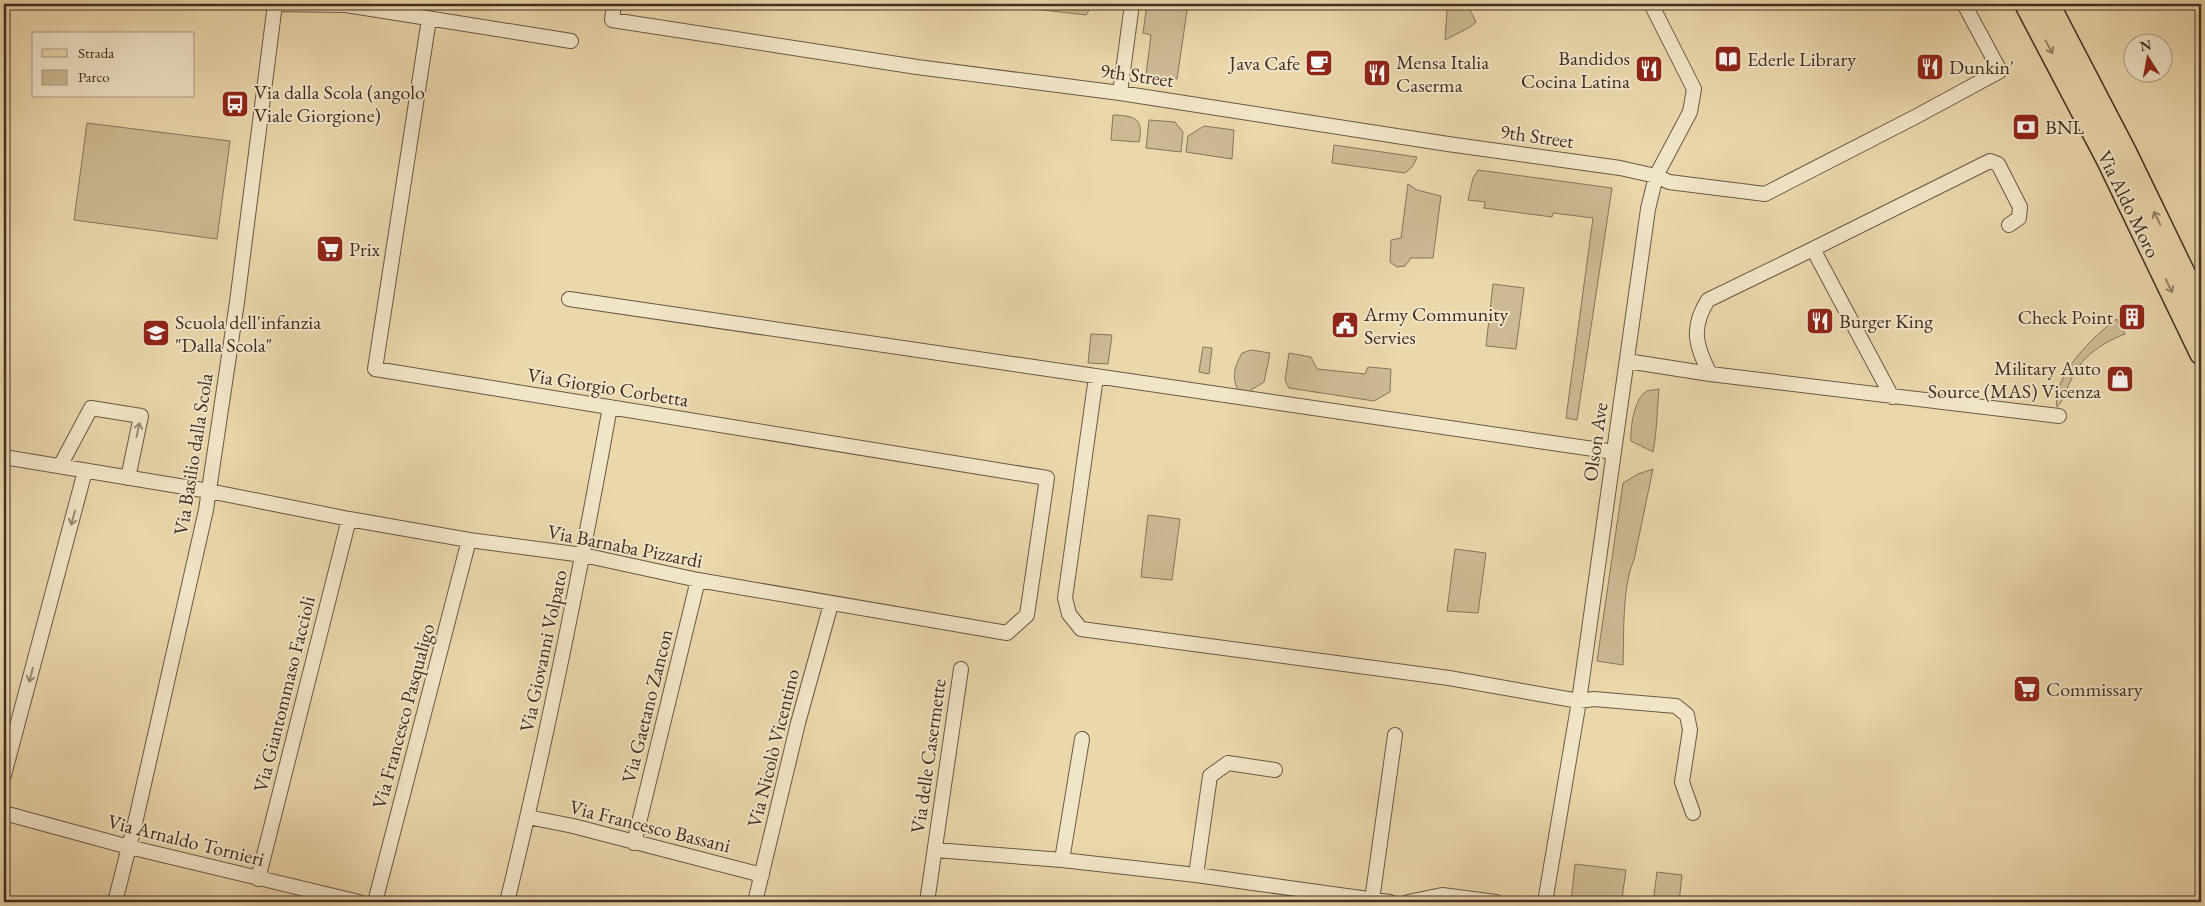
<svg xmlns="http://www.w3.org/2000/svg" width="2205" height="906" font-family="'EB Garamond',serif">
<rect width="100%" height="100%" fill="#ead7aa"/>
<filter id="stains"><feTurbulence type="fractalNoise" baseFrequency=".004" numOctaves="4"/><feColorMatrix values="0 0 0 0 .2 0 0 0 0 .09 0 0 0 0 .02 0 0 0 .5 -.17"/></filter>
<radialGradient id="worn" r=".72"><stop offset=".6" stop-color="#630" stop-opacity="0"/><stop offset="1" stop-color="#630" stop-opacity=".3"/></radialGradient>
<path fill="#cdba93" stroke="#86745c" d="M991 4H1090V9L1086 15Z
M1147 4H1188L1177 79 1146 75 1151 35 1143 33Z
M1403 4H1467L1476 22 1470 27 1445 40 1447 10Z
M1113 115C1135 116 1144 118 1139 142L1111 140Z
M1149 120 1175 122 1183 132 1181 152 1146 148Z
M87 123 230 141 217 239 74 220Z
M1204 126 1234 130 1232 159 1186 152 1188 136Z
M1334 145 1417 157 1413 166 1405 173 1332 163Z
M1478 170 1612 188 1577 420 1566 418 1593 218 1553 213 1552 217 1484 208 1485 202 1468 200 1473 178Z
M1408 184 1417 190 1441 196 1433 258H1411L1405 266 1397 267 1390 262 1391 240 1401 238Z
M1493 284 1524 288 1516 349 1486 346Z
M2117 319 2125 334C2100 344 2081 357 2070 382 2065 392 2065 399 2057 407 2051 377 2095 334 2117 319Z
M1091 334 1112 335 1108 364 1088 363Z
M1203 347 1212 348 1209 374 1199 372Z
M1251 350 1270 353 1264 382 1248 392 1238 390C1231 376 1235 366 1242 353Z
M1289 353 1311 357 1317 369 1365 374 1368 367 1391 369 1390 392 1374 401 1289 388 1285 380Z
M1659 389C1657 411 1657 431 1653 452L1631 441C1630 429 1634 398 1647 391 1650 390 1656 390 1659 389Z
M1653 469 1634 560C1622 585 1624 637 1623 665L1597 661 1623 483 1638 474Z
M1148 515 1180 519 1172 580 1141 577Z
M1455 549 1486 553 1478 613 1447 611Z
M1575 864 1626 870 1622 898 1653 902 1657 872 1682 875 1679 902H1571Z"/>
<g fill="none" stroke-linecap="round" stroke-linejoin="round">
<g stroke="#6a5846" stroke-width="16">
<path id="minor" d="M276 4 346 5 571 41
M614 4 612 20 917 67 1120 93 1448 144 1620 168 1656 176 1669 182 1765 194 1915 117 2000 71 1964 4
M1120 93 1132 4
M1813 249 1990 161 1998 164 2020 207 2019 218 2009 225
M569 299 1614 452
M1627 361 1710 374 2059 416
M1710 374C1696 347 1690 328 1708 300L1813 249 1892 397
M1096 377 1065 598 1069 614 1081 629 1449 678 1579 701 1594 699 1676 706 1687 715 1690 730 1682 782 1693 813
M4 457 209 491 349 519 469 540 583 555 698 580 1007 633 1027 615 1047 478 375 369 429 19
M60 466 91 408 141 416 128 478
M4 775 85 471
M4 813 129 847 359 902
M528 817 573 826 762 875
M634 843 698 580
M935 850 1062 860 1196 875 1390 902
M1062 860 1082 739
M1196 875 1210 776 1228 763 1275 770
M258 879 349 519
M1372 900 1395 735
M115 902 136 819 206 510 237 302 275 4
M375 902 469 540
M507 902C547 739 580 573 610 407
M755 902 798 723 831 604
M927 902 961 669
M1408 902 1442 895 1496 902
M1545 902 1579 701 1648 209 1656 176 1690 112 1694 89 1651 4"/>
</g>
<g stroke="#402e25" stroke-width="25">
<path id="primary" d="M2026 4 2108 160 2201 353
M2048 4 2125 152 2201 309"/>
</g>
<use href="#minor" stroke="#f1e5c8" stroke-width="14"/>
<use href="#primary" stroke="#ead7aa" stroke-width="22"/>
</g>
<defs><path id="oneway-shaft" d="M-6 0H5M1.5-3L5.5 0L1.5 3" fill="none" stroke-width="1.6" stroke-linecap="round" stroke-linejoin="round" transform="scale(1.25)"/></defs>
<g stroke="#958268">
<use href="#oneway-shaft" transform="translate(2049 47) rotate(62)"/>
<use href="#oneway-shaft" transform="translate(2157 218) rotate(-116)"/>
<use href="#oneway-shaft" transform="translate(2169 286) rotate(64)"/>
</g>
<g stroke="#988a76">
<use href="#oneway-shaft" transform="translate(138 430) rotate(-78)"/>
<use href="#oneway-shaft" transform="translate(73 518) rotate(105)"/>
<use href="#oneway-shaft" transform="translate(31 675) rotate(105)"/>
</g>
<defs>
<g id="library-square" transform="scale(1.4375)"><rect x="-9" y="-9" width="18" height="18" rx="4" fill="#8f2418" stroke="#f1e5c8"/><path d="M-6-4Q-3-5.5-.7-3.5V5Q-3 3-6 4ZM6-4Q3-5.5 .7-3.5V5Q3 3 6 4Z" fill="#fff"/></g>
<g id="cafe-square" transform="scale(1.4375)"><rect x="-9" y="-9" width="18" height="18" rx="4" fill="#8f2418" stroke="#f1e5c8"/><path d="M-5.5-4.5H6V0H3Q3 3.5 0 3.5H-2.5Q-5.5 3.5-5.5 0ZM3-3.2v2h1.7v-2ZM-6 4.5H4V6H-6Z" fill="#fff"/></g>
<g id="restaurant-square" transform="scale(1.4375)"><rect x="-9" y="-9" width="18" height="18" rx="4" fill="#8f2418" stroke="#f1e5c8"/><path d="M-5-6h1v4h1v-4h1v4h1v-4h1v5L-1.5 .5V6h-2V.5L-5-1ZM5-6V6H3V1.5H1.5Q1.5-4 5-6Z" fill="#fff"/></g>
<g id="bus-square" transform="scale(1.4375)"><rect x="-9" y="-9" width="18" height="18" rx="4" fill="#8f2418" stroke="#f1e5c8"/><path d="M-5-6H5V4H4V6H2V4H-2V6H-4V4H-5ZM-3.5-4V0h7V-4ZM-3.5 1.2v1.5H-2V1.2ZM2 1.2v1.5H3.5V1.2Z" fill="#fff"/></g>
<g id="bank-square" transform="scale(1.4375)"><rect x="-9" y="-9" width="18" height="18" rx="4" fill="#8f2418" stroke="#f1e5c8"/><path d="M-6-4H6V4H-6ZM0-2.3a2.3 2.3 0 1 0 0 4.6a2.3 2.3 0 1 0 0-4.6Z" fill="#fff"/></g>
<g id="supermarket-square" transform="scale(1.4375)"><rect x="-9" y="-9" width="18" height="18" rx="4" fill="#8f2418" stroke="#f1e5c8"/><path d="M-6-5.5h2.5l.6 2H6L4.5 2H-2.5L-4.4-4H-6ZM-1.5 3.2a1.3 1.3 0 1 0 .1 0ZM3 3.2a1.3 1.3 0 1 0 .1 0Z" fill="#fff"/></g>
<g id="building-square" transform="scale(1.4375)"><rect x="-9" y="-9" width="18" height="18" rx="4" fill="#8f2418" stroke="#f1e5c8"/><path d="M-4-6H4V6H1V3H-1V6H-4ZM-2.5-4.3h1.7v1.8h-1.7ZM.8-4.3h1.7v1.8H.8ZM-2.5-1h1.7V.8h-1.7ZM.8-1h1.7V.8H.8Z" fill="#fff"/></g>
<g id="civic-square" transform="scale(1.4375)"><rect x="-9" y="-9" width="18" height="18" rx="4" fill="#8f2418" stroke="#f1e5c8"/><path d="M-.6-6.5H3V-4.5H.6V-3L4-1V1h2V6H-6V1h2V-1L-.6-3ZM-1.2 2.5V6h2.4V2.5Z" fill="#fff"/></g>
<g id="school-square" transform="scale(1.4375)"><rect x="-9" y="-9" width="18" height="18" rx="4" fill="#8f2418" stroke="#f1e5c8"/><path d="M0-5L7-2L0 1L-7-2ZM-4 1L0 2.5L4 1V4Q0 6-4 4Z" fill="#fff"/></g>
<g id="shop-square" transform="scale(1.4375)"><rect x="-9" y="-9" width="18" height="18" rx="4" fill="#8f2418" stroke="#f1e5c8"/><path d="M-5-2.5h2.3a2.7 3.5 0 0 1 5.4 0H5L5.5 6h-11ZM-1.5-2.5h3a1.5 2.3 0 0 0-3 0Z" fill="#fff"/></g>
</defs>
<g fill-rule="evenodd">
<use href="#library-square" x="1728" y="59"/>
<use href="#cafe-square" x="1319" y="63"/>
<use href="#restaurant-square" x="1930" y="67"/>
<use href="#restaurant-square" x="1649" y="69"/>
<use href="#restaurant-square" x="1377" y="73"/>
<use href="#bus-square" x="235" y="104"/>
<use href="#bank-square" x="2026" y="127"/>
<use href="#supermarket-square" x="330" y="249"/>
<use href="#building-square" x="2132" y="317"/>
<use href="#restaurant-square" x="1820" y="321"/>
<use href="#civic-square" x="1345" y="325"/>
<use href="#school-square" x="156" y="333"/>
<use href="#shop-square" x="2120" y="379"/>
<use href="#supermarket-square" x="2027" y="689"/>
</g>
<g text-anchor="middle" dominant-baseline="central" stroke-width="4" stroke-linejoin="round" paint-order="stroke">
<g font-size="20" fill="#402e25" stroke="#f1e5c8" text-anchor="start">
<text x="1630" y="58" text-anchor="end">Bandidos<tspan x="1630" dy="23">Cocina Latina</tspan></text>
<text x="1747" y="59">Ederle Library</text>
<text x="1396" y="62">Mensa Italia<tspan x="1396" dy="23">Caserma</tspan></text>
<text x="1300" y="63" text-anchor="end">Java Cafe</text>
<text x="1949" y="67">Dunkin'</text>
<text x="254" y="92">Via dalla Scola (angolo<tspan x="254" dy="23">Viale Giorgione)</tspan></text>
<text x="2045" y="127">BNL</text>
<text x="349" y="249">Prix</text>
<text x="1364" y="314">Army Community<tspan x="1364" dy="23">Servies</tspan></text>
<text x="2113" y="317" text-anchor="end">Check Point</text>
<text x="1839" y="321">Burger King</text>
<text x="175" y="322">Scuola dell'infanzia<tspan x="175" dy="23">"Dalla Scola"</tspan></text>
<text x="2101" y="368" text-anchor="end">Military Auto<tspan x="2101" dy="23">Source (MAS) Vicenza</tspan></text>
<text x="2046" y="689">Commissary</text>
</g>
<g font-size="20" fill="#402e25" stroke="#f1e5c8">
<text transform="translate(1137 75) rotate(8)">9th Street</text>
<text transform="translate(1537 136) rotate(8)">9th Street</text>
<text transform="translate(2129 204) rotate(64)">Via Aldo Moro</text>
<text transform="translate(608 387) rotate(9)">Via Giorgio Corbetta</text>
<text transform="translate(1595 442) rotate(-82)">Olson Ave</text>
<text transform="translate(193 454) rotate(-81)">Via Basilio dalla Scola</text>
<text transform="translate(625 546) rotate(11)">Via Barnaba Pizzardi</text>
<text transform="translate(543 651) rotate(-78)">Via Giovanni Volpato</text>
<text transform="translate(284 694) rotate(-76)">Via Giantommaso Faccioli</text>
<text transform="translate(647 706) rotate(-76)">Via Gaetano Zancon</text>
<text transform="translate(403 716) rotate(-75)">Via Francesco Pasqualigo</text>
<text transform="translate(773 748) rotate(-76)">Via Nicolò Vicentino</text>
<text transform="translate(928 756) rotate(-82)">Via delle Casermette</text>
<text transform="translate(650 826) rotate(14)">Via Francesco Bassani</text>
<text transform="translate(186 840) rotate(14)">Via Arnaldo Tornieri</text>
</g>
</g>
<rect width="2205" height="906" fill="none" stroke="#ead7aa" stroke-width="20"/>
<rect x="5" y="5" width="2195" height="896" fill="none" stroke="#402e25" stroke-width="2.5"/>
<rect x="10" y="10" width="2185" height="886" fill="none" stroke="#402e25"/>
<rect x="32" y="32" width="162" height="65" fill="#f1e5c8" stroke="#aa9c87"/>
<rect x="42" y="49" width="25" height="8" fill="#ead7aa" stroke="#aa9c87"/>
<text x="78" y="58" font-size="15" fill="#402e25">Strada</text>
<rect x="42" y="70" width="25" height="15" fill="#cdba93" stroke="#aa9c87"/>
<text x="78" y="82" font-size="15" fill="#402e25">Parco</text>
<g transform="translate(2148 58) rotate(349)"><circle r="24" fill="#f1e5c8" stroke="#aa9c87"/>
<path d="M0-4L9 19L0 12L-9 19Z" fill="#8f2418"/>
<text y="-8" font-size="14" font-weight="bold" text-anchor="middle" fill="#402e25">N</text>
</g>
<rect width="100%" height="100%" filter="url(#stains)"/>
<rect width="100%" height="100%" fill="url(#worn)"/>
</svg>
